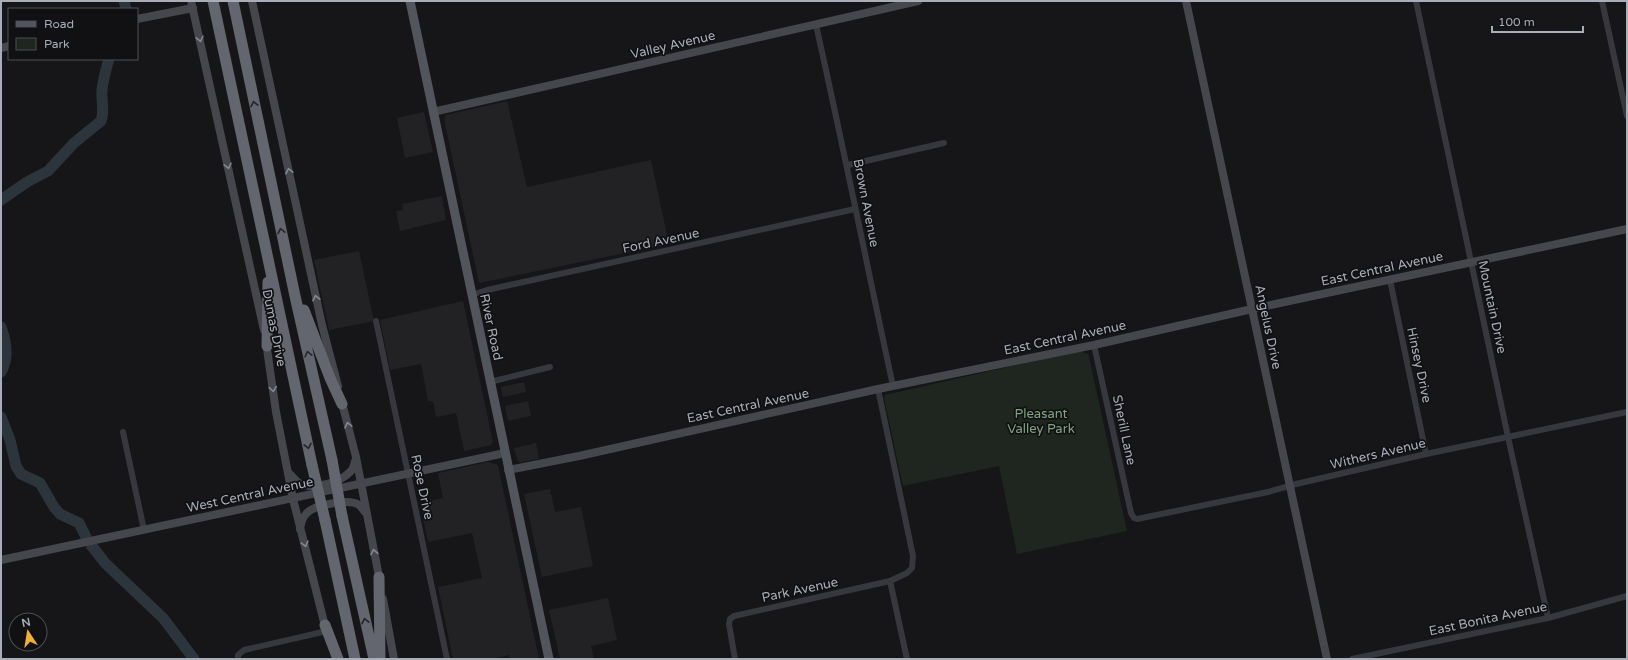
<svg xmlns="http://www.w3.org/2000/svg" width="1628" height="660" font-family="'Varela Round',sans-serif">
<rect width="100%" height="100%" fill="#161618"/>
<path fill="#222225" d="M507 101 527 187 651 160 669 244 479 283 444 119 446 115Z
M424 112 433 152 405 158 397 118Z
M442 196 446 220 400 231 396 211 403 210 402 204Z
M359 251 374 321 329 330 314 260Z
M463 301 493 442 491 445 464 451 456 413 436 417 433 401H428L421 364 390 370 380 320Z
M524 382 526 392 503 397 501 387Z
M528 401 531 416 508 421 505 406Z
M536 443 539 459 522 462H518L514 448Z
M488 462 498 465 539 659H510L509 655 491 659H453L438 587 482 578 472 533 428 542 420 503 443 498 438 473Z
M550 489 555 512 581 507 593 566 542 577 524 494Z
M608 598 617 640 591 646 594 659H560L549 610Z"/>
<path fill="#1e261f" d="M1079 351 1088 354 1089 357 1127 531 1017 554 999 466 903 486 884 398 885 395Z"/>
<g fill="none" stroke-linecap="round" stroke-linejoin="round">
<path stroke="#2c353c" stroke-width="11" d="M124 1 126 9
M1 200 27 182 48 171 74 143 101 121C105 111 101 101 102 90 103 80 106 69 109 59
M1 327C6 341 9 359 1 372
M1 417 10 440 16 466 21 474 40 483 54 507 60 514 79 523 86 537
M91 545 106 564 163 618 194 659"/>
<path stroke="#37383d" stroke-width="6" d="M1416 1 1508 437 1548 618
M1602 1 1627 116
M816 25C843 145 867 266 893 386
M848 165 944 143
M1390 280 1426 454
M471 295 487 290 855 209
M376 321 447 659
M1094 345 1131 513 1134 518 1137 519 1268 492 1296 484 1426 454 1627 412
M490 382 550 367
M123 432 144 530
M890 581 907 659
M238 659V655L244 650 327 631
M735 659 729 624 730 619 734 616 890 581 907 573 912 568 913 556 878 389
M1352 659 1548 618 1627 596"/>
<path stroke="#45474d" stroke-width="8" d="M191 1 264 330
M252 1 322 325 338 386
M1186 1 1327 659
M137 19 193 8
M1 48 9 46
M433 112 918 1
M266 342 276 412 293 499 326 630
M341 399 356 457 380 582
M508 470 579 456 878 389 1094 345 1252 309 1627 229
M289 473C292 476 296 482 301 484 315 490 341 482 351 471 354 468 354 463 356 459
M300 529C301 523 302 518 306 514 313 505 349 498 359 505 362 507 364 512 367 514
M1 560 505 453
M383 599 394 659"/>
<path stroke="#53555c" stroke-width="9" d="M410 1 549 659"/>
<path stroke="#63666e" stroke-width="11" d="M213 1 312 465
M233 1 295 296 332 460
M304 310 330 378 342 404
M267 346 268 282
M342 516 374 659
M325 520 355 659
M379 577 380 659
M325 625 338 659"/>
<path stroke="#63666e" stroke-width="11" d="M332 460 342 516
M312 465 325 520"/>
</g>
<defs><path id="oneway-chevron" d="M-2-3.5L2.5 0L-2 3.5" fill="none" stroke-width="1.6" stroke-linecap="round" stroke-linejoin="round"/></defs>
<g stroke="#858993">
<use href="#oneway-chevron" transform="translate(200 39) rotate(77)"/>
<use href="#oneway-chevron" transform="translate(228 166) rotate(77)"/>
<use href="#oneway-chevron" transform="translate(289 171) rotate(-102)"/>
<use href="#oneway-chevron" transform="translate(316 298) rotate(-102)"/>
<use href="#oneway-chevron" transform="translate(273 389) rotate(82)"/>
<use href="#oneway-chevron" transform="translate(348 425) rotate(-104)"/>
<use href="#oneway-chevron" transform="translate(305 544) rotate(75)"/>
<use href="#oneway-chevron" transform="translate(374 552) rotate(-101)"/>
</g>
<g stroke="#26262a">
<use href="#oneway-chevron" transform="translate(254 104) rotate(-102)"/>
<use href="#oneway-chevron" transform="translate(281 231) rotate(-102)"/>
<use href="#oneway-chevron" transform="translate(308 354) rotate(-103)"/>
<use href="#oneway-chevron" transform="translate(308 446) rotate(78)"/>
<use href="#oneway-chevron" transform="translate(365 621) rotate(-102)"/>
</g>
<g text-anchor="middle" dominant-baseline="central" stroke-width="3.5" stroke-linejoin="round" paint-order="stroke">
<g font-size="13" fill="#a8adb8" stroke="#111113">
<text transform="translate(673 45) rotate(-13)">Valley Avenue</text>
<text transform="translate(866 203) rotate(79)">Brown Avenue</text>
<text transform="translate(661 241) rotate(-12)">Ford Avenue</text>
<text transform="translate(1382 269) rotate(-12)">East Central Avenue</text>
<text transform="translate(1492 307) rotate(78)">Mountain Drive</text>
<text transform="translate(491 327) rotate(78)">River Road</text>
<text transform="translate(1268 327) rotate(78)">Angelus Drive</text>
<text transform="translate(274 328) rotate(79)">Dumas Drive</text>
<text transform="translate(1065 338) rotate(-12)">East Central Avenue</text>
<text transform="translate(1419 365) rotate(78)">Hinsey Drive</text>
<text transform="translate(748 406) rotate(-12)">East Central Avenue</text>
<text transform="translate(1124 430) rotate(78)">Sherill Lane</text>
<text transform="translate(1378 454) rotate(-13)">Withers Avenue</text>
<text transform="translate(422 487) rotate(78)">Rose Drive</text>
<text transform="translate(250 495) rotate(-12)">West Central Avenue</text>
<text transform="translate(800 590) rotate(-12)">Park Avenue</text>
<text transform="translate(1488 619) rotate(-12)">East Bonita Avenue</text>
</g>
<g font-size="13" fill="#7fa381" stroke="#111113">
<text x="1041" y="414">Pleasant<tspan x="1041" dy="15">Valley Park</tspan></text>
</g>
</g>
<rect width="1628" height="660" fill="none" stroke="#a8adb8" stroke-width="4"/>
<rect x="8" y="8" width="130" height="52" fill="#111113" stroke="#4d4f55"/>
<rect x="16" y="21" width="20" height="6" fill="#53555c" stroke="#4d4f55"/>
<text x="44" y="28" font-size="12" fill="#a8adb8">Road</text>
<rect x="16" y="38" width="20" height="12" fill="#1e261f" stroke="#4d4f55"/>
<text x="44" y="48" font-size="12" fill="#a8adb8">Park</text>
<g transform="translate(28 632) rotate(348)"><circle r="19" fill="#111113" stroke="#4d4f55"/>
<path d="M0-3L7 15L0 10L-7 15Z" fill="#f2b134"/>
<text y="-6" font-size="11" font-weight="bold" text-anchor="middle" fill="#a8adb8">N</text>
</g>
<path d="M1492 26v6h91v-6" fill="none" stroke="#a8adb8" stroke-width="2"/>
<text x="1498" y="26" font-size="12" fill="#a8adb8" stroke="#111113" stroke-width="3" paint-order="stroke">100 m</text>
</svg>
